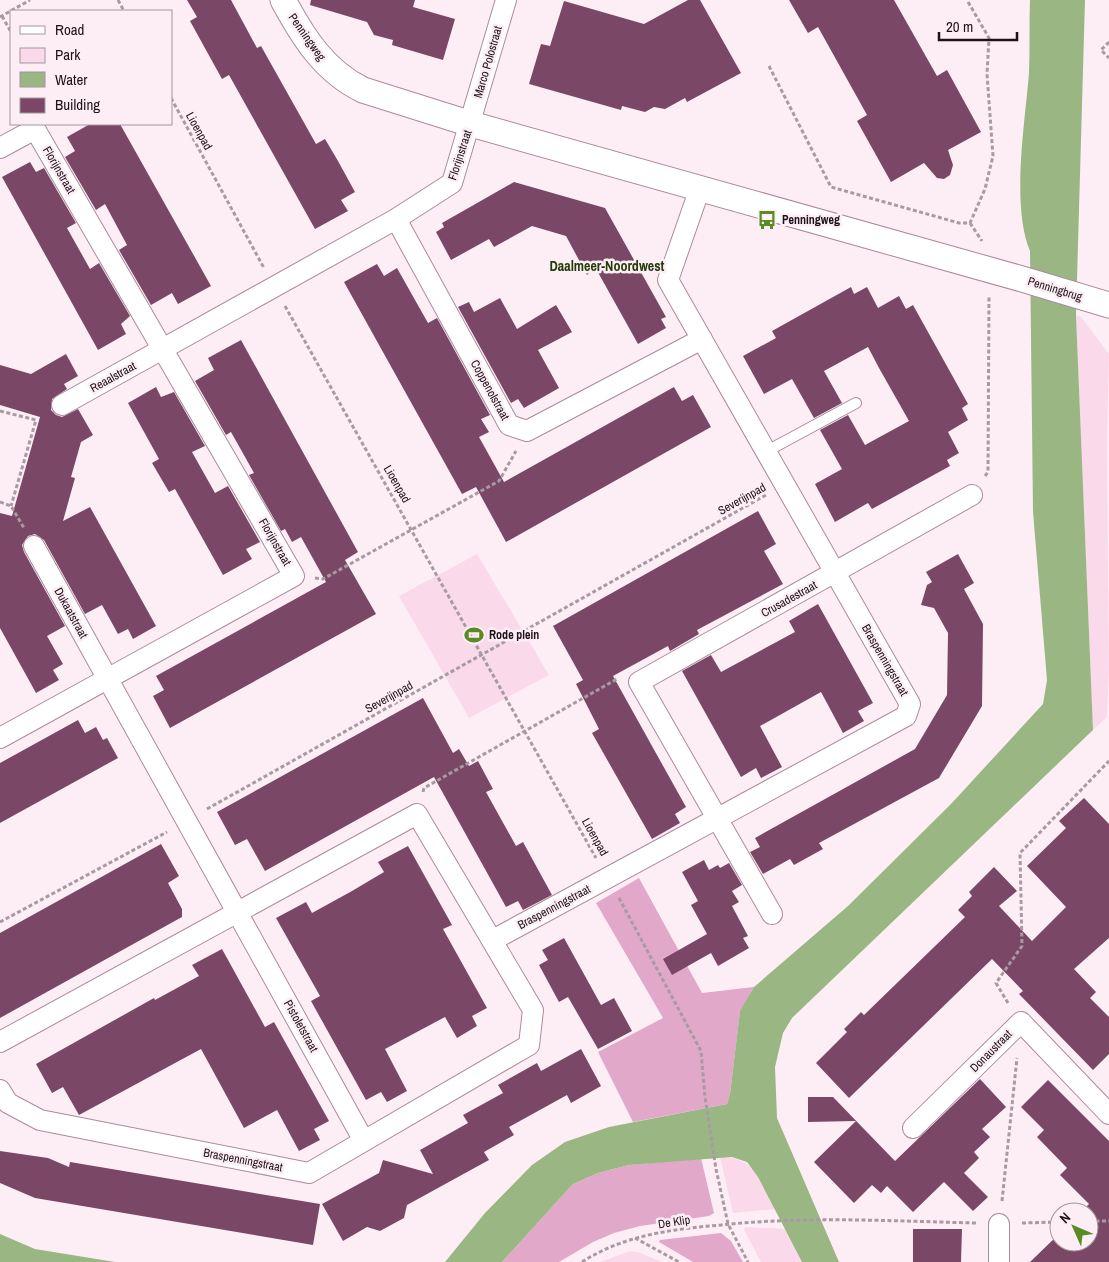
<svg xmlns="http://www.w3.org/2000/svg" width="1109" height="1262" font-family="'Archivo Narrow',sans-serif">
<rect width="100%" height="100%" fill="#fdeef6"/>
<path fill="#fad9eb" d="M1076 315 1081 317 1109 354 1107 449 1109 669 1107 717 1093 730Z
M477 554 549 675 469 718 399 596Z
M720 1157C755 1156 761 1183 776 1209L733 1213Z
M745 1227 786 1229 802 1262H761L744 1230Z
M630 1251 638 1252 662 1262H600Z"/>
<path fill="#e1a8c9" d="M639 878 702 993 754 987 740 1012 730 1094 727 1104 633 1122 598 1052 663 1018 596 903Z
M701 1158 714 1213 709 1216 640 1226 614 1233 593 1242 559 1262H502L573 1184 598 1173 629 1165Z
M721 1233 731 1241 743 1262H693L659 1242 660 1240Z"/>
<path fill="#9ab783" d="M1030 0H1085L1076 315 1093 730 792 1018 783 1033 775 1067 777 1118 839 1262H802L758 1177 747 1162 732 1157 629 1165 598 1173 573 1184 502 1262H445L485 1213 532 1165 565 1142 609 1127 727 1104 730 1094 740 1011 754 987 848 906 951 804 1043 704 1047 680 1033 512 1030 251C1011 207 1025 122 1029 73 1030 49 1029 24 1030 0Z
M0 1234 35 1249 115 1262H0Z"/>
<path fill="#7a4866" d="M187 0H231L257 48 261 46 316 144 325 139 338 161 355 192 341 200 348 211 315 229 229 75 222 79 190 21 197 17Z
M311 0H415L413 7 455 19 443 60 392 45 393 40 374 35 367 22 310 5Z
M688 0H700L741 73 687 102 685 98 665 109 654 107 645 112 622 106 621 110 529 84 541 44 550 46 564 1 644 24Z
M789 0H894L937 76 947 70 981 132 948 150 953 165 950 175 944 179 937 178 924 163 891 182 857 121 867 115 818 27 808 33Z
M90 124H120L211 286 178 304 172 293 151 305 119 250 127 245 105 204 96 210 65 157 75 151 67 137Z
M30 162 36 172 44 168 76 223 67 228 90 269 99 263 130 316 121 324 126 334 98 350 2 177Z
M514 182 605 208 666 317 661 319 666 328 638 344 595 267 587 275 566 236 532 226 494 247 489 239 451 260 436 232 444 227 442 223Z
M377 264 384 276 397 268 428 323 437 318 490 415 481 419 489 432 479 437 504 482 674 387 682 401 693 395 711 427 506 542 476 487 462 494 344 282Z
M851 287 854 294 867 287 878 308 899 296 906 309 913 305 968 404 962 408 968 420 948 432 959 453 947 460 950 466 872 509 868 503 835 522 815 484 842 469 820 430 848 415 865 445 909 421 879 368 868 347 824 371 842 403 814 418 792 379 764 394 743 356 776 338 772 331Z
M500 298 517 329 556 305 572 332 538 350 559 388 524 408 518 399 511 403 458 307 469 302 474 312Z
M241 340 358 552 345 560 376 614 170 728 153 696 164 690 156 676 326 582 301 537 292 542 285 529 281 531 249 475 254 473 231 432 226 435 195 381 214 370 208 358Z
M66 354 78 376 64 384 67 389 52 399 51 410 56 415 62 417 78 409 93 435 81 442 71 477 75 478 63 521 90 507 156 626 133 639 128 629 118 634 102 605 85 614 44 540 35 534 28 536 22 545 24 552 65 626 47 636 63 664 53 670 59 680 36 693 0 628V513L12 516 40 417 0 405V365L31 374Z
M156 387 161 397 174 392 205 446 192 452 215 493 228 486 260 542 246 549 252 559 223 575 175 489 169 492 152 463 159 459 128 403Z
M758 511 776 544 764 551 783 584 697 630 699 634 670 651 668 646 613 676 686 807 675 814 680 823 652 839 592 733 599 729 576 684 583 680 553 626Z
M958 554 974 583 964 589 983 624 982 706 939 778 819 843 823 849 794 865 790 859 763 874 750 852 760 847 755 838 915 749 947 695 948 633 934 608 921 605 927 585 932 582 926 572Z
M818 604 873 703 858 711 864 721 843 733 821 692 760 726 782 767 761 778 756 768 741 777 682 671 711 655 721 672 795 632 789 621Z
M423 698 453 753 459 749 469 766 478 761 493 789 486 792 516 846 523 842 552 895 523 910 518 901 506 907 434 777 265 871 247 839 235 845 217 812Z
M78 720 85 733 96 727 103 740 107 738 118 758 0 823V763Z
M1084 798 1109 824V938L1074 969 1096 992 1090 998 1109 1017V1054L1093 1070 1019 994 1023 991 992 959 849 1098 816 1063 847 1032 844 1029 861 1012 864 1015 965 917 958 910 972 896 969 892 994 867 1017 891 999 906 1032 941 1066 907 1027 866 1066 828 1059 821Z
M161 844 179 876 168 883 182 909V917L0 1018V933Z
M408 846 452 925 443 929 487 1008 472 1016 477 1026 457 1038 445 1017 385 1049 407 1091 387 1102 381 1092 366 1100 311 1001 320 996 276 918 306 902 312 913 352 891 384 872 378 862Z
M704 860 709 870 718 865 720 868 729 863 742 885 732 891 739 902 732 906 748 936 743 938 749 948 718 966 711 953 672 975 663 959 707 934 691 905 698 901 682 872Z
M564 938 601 1005 614 998 632 1031 598 1049 568 997 559 1002 539 965 548 960 542 950Z
M222 949 265 1027 274 1022 329 1121 314 1129 320 1140 299 1151 277 1110 244 1128 201 1049 79 1115 63 1087 52 1093 36 1064 154 998 155 1000 199 976 192 965Z
M581 1049 601 1086 571 1103 567 1095 509 1127 514 1135 484 1152 489 1160 407 1205 404 1218 380 1231 367 1227 343 1241 322 1204 379 1173 383 1160 433 1174 420 1150 468 1123 463 1115 503 1093 498 1085 537 1063 541 1071Z
M980 1079 1006 1107 982 1129 990 1137 974 1152 979 1158 964 1173 988 1197 973 1211 944 1182 913 1212 887 1186 881 1193 872 1185 854 1203 814 1162 856 1121 808 1122V1097H833L895 1161Z
M1048 1080 1109 1141V1262H1030L1059 1234V1242H1089V1212H1081L1089 1204 1060 1175 1067 1168 1037 1137 1044 1130 1021 1107Z
M0 1151 48 1158 69 1167 70 1162 320 1204 313 1245 35 1198 0 1183Z
M913 1229H962L961 1262H913Z"/>
<g fill="none" stroke-linecap="round" stroke-linejoin="round">
<g stroke="#ac8a9d" stroke-width="12">
<path id="service" d="M767 451 856 403"/>
</g>
<g stroke="#ac8a9d" stroke-width="22">
<path id="minor" d="M0 148 35 129 294 576 0 738
M396 219 509 425 527 431 702 339
M62 405 396 219 452 183 506 0
M34 546 364 1141
M772 914 639 682 972 495
M493 940 906 716 910 704 668 280 700 188
M0 1042 417 814 533 1010 529 1045 309 1173 40 1120 8 1103 0 1090
M913 1128 1021 1022 1109 1114
M999 1224V1262"/>
</g>
<g stroke="#ac8a9d" stroke-width="27">
<path id="tertiary" d="M283 0C303 37 324 71 363 90L471 124 1022 279 1109 305"/>
</g>
<path stroke="#a89aa2" stroke-width="3" stroke-dasharray="4 2.5" stroke-linecap="butt" d="M118 0 124 11
M2 16 11 32
M0 17 30 0
M1109 42 1101 50 1109 58
M769 66 831 187 959 223H970L985 189 993 156 987 74 989 38 967 0
M171 98 264 268
M970 223 982 241
M285 306 596 858
M0 411 36 420 11 506
M985 476 988 472 989 296
M0 502 11 506 24 528
M315 578 323 579 499 481 516 451
M423 792 424 788 617 679
M207 809 766 495
M619 898 701 1051 705 1097 716 1169 728 1224 748 1262
M0 922 167 832
M1008 1003 996 983 1022 946 1020 853 1109 761
M1002 1201 1017 1058
M1089 1221H1109
M1022 1223 1059 1222
M635 1238 679 1262
M582 1262C624 1235 672 1229 721 1225 806 1216 891 1221 976 1223"/>
<use href="#service" stroke="#fff" stroke-width="10"/>
<use href="#minor" stroke="#fff" stroke-width="20"/>
<use href="#tertiary" stroke="#fff" stroke-width="25"/>
</g>
<defs>
<g id="bus-bare" transform="scale(1.5)"><path d="M-5-6H5V4H4V6H2V4H-2V6H-4V4H-5ZM-3.5-4V0h7V-4ZM-3.5 1.2v1.5H-2V1.2ZM2 1.2v1.5H3.5V1.2Z" fill="#5a8c23" stroke="#fdeef6" stroke-width="2.5" paint-order="stroke"/></g>
<g id="stadium-bare" transform="scale(1.5)"><path d="M0-5a6.5 5 0 1 0 0 10a6.5 5 0 1 0 0-10ZM-3.5-1.8h7v3.6h-7Z" fill="#5a8c23" stroke="#fdeef6" stroke-width="2.5" paint-order="stroke"/></g>
</defs>
<g fill-rule="evenodd">
<use href="#bus-bare" x="767" y="220"/>
<use href="#stadium-bare" x="474" y="635"/>
</g>
<g text-anchor="middle" dominant-baseline="central" stroke-width="5" stroke-linejoin="round" paint-order="stroke">
<g font-size="12" fill="#1e1219" stroke="#fdeef6">
<text transform="translate(307 37) rotate(55)">Penningweg</text>
<text transform="translate(488 62) rotate(-74)">Marco Polostraat</text>
<text transform="translate(199 131) rotate(61)">Lioenpad</text>
<text transform="translate(460 155) rotate(-72)">Florijnstraat</text>
<text transform="translate(59 170) rotate(60)">Florijnstraat</text>
<text transform="translate(1055 289) rotate(17)">Penningbrug</text>
<text transform="translate(113 377) rotate(-29)">Reaalstraat</text>
<text transform="translate(490 390) rotate(61)">Coppenolstraat</text>
<text transform="translate(397 484) rotate(60)">Lioenpad</text>
<text transform="translate(742 499) rotate(-29)">Severijnpad</text>
<text transform="translate(275 542) rotate(60)">Florijnstraat</text>
<text transform="translate(789 599) rotate(-29)">Crusadestraat</text>
<text transform="translate(71 613) rotate(61)">Dukaatstraat</text>
<text transform="translate(885 660) rotate(60)">Braspenningstraat</text>
<text transform="translate(389 697) rotate(-29)">Severijnpad</text>
<text transform="translate(595 837) rotate(61)">Lioenpad</text>
<text transform="translate(554 907) rotate(-28)">Braspenningstraat</text>
<text transform="translate(301 1026) rotate(61)">Pistoletstraat</text>
<text transform="translate(991 1051) rotate(-45)">Donaustraat</text>
<text transform="translate(243 1160) rotate(11)">Braspenningstraat</text>
<text transform="translate(674 1222) rotate(-9)">De Klip</text>
</g>
<g font-size="12" font-weight="bold" fill="#1e1219" stroke="#fdeef6" text-anchor="start">
<text x="782" y="220">Penningweg</text>
<text x="489" y="635">Rode plein</text>
</g>
<g font-size="14" font-weight="bold" fill="#233b08" stroke="#fdeef6">
<text x="607" y="266">Daalmeer-Noordwest</text>
</g>
</g>
<rect x="10" y="10" width="162" height="115" fill="#fdeef6" stroke="#a4969e"/>
<rect x="20" y="26" width="25" height="8" fill="#ffffff" stroke="#a4969e"/>
<text x="55" y="35" font-size="15" fill="#1e1219">Road</text>
<rect x="20" y="48" width="25" height="15" fill="#fad9eb" stroke="#a4969e"/>
<text x="55" y="60" font-size="15" fill="#1e1219">Park</text>
<rect x="20" y="72" width="25" height="15" fill="#9ab783" stroke="#a4969e"/>
<text x="55" y="85" font-size="15" fill="#1e1219">Water</text>
<rect x="20" y="98" width="25" height="15" fill="#7a4866" stroke="#a4969e"/>
<text x="55" y="110" font-size="15" fill="#1e1219">Building</text>
<g transform="translate(1074 1227) rotate(315)"><circle r="24" fill="#fdeef6" stroke="#a4969e"/>
<path d="M0-4L9 19L0 12L-9 19Z" fill="#5a8c23"/>
<text y="-8" font-size="14" font-weight="bold" text-anchor="middle" fill="#1e1219">N</text>
</g>
<path d="M939 32v8h78v-8" fill="none" stroke="#1e1219" stroke-width="2.5"/>
<text x="946" y="32" font-size="15" fill="#1e1219" stroke="#fdeef6" stroke-width="4" paint-order="stroke">20 m</text>
</svg>
